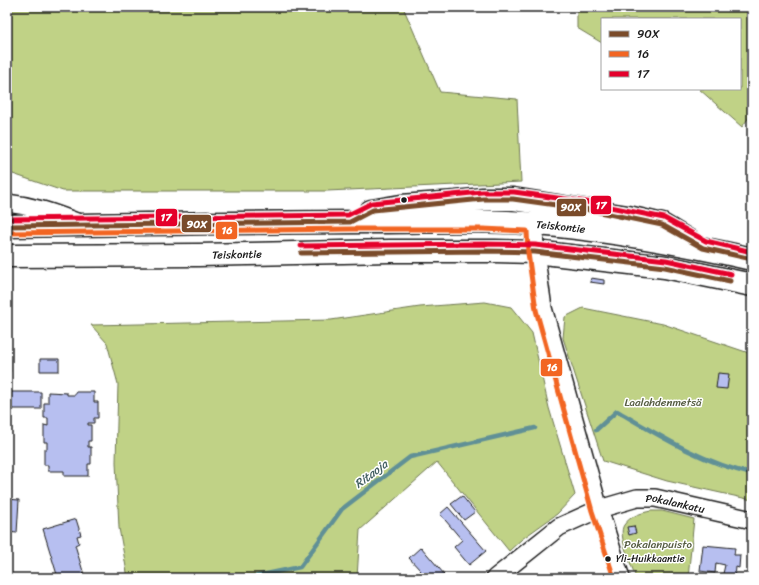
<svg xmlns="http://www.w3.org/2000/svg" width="759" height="585" font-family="Sriracha,sans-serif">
<rect width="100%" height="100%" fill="#fff"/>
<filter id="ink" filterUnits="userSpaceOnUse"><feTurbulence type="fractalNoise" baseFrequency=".025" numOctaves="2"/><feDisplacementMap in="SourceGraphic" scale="8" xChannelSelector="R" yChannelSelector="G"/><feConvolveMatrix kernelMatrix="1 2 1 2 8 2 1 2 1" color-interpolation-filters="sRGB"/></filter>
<g filter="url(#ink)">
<path fill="#c0d286" stroke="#6e7751" d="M7 7H403L440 92 517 99 521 182 327 191H63L7 172Z
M577 7H752V113L742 127 699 89H740V19H602V43L577 28Z
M485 302 511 307 532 333 549 408 575 495 557 514 522 539 509 551 437 462 360 530 357 578H128L119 528 116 462 118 384 107 343 91 325 331 320 420 307Z
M583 308 663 324 752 354V500L667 481 603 461 563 338 565 317Z
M651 511H662L694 519 688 578H636C632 566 617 535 624 525 630 516 641 513 651 511Z"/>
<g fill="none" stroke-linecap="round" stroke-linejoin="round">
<path stroke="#609096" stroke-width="4.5" d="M596 430 617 411C660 436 703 463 752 474
M247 578 300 567 342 509 410 457 535 428"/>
</g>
<path fill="#b7bff0" stroke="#1c1c1c" d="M591 278 604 280V284L590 282Z
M7 359H10V372H7Z
M40 359H59V371H40Z
M718 373 729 374 727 389 716 388Z
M7 392H41V409H7Z
M48 392 67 393V395H75V392H94V402H98V418H94V423H88V425H91V441H88V447H91V464H88V476H64V471H48V465H44V449H47V442H44V425L48 426V418H44V403H48Z
M462 496 475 512 464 520 451 504Z
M7 499 19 500 17 533 7 532Z
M448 507 486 551 469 565 454 547 462 540 440 514Z
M76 519 81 535 77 536 79 543 75 545 85 578H58L43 529Z
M634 526 636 533 629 535 627 527Z
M703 545 735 548 734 555H740L739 568 736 567 735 578H722L725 565 716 563 715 573 700 571Z
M421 547 444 574 440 578H413L421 571 409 558Z"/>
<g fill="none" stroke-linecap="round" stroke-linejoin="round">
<g stroke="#1c1c1c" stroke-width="20">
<g id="minor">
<path d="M7 203C34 206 54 213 79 223"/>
<path d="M534 224 535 252 543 308 599 509 621 578"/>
<path id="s1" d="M495 578 559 527 599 509 637 498H655L752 520"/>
</g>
</g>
<g stroke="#1c1c1c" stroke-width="25">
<g id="highway">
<path d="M371 211 401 206 456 202 483 199H513L628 217 662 225 689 241"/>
<path id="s2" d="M7 226C131 224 255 222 379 222 432 222 485 219 537 224 609 230 681 243 752 259"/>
<path id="s3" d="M7 256 198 255 390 251H495L535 252 665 267 752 285"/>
</g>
</g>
<use href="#minor" stroke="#fff" stroke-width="17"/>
<use href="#highway" stroke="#fff" stroke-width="22"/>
<g stroke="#fff" stroke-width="8">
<path id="bus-1" d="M7 226 350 222 373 210 483 199H513L585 209 662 225 703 248 752 259
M301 253 484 251 535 252 665 267 730 281"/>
</g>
<g stroke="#fff" stroke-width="8">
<path id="bus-2" d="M7 233 350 229H483L527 231 528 253 536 310 592 511 614 578"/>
</g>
<g stroke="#fff" stroke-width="8">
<path id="bus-3" d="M7 219 348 215 372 203 482 192H514L586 202 664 218 706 241 752 252
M301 246 484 244 535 245 666 260 731 274"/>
</g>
<use href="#bus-1" stroke="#7a4b2a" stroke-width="5"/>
<use href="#bus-2" stroke="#f26522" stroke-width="5"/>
<use href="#bus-3" stroke="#e4002b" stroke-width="5"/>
</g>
</g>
<g fill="#1c1c1c" stroke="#fff" stroke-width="1.5">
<circle cx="404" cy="200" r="3.5"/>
<circle cx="608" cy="559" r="3.5"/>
</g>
<g text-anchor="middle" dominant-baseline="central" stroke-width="3" stroke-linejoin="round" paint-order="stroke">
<g font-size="10" fill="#1c1c1c" stroke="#fff" text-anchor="start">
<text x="616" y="559">Yli-Huikkaantie</text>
</g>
<g font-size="11" fill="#1c1c1c" stroke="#fff">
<text stroke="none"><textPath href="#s2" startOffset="554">Teiskontie</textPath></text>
<text stroke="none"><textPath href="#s3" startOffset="230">Teiskontie</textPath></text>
<text stroke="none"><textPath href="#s1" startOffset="204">Pokalankatu</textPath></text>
</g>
<g font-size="11" fill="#555c41" stroke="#fff">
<text x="663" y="402">Laalahdenmetsä</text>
<text x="658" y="544">Pokalanpuisto</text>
</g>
<g font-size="12" font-style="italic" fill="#446063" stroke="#fff">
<text transform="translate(371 474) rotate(-37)">Ritaoja</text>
</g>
</g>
<g stroke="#fff" stroke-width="1.5">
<rect x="590" y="195" width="22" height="20" rx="4" fill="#e4002b"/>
<rect x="556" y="198" width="31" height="19" rx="4" fill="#7a4b2a"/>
<rect x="155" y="208" width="23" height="19" rx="4" fill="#e4002b"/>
<rect x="181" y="214" width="31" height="19" rx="4" fill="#7a4b2a"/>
<rect x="215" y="221" width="23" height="19" rx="4" fill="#f26522"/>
<rect x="540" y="358" width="23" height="19" rx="4" fill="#f26522"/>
</g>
<g font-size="11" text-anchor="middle" font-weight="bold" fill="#fff">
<text x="601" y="209">17</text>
<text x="571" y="211">90X</text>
<text x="166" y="221">17</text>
<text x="197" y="228">90X</text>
<text x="227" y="234">16</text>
<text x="552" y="371">16</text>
</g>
<rect width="759" height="585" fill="none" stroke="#fff" stroke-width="24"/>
<rect x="12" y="12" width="735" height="561" fill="none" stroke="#1c1c1c" stroke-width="1.5" filter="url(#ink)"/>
<rect x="601" y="18" width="140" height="72" fill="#ffffff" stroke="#a4a4a4"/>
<rect x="609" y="31" width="20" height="6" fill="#7a4b2a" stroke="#a4a4a4"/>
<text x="637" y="38" font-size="12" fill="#1c1c1c">90X</text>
<rect x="609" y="51" width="20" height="6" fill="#f26522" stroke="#a4a4a4"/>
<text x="637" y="58" font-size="12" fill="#1c1c1c">16</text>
<rect x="609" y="71" width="20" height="6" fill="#e4002b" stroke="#a4a4a4"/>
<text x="637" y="78" font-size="12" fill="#1c1c1c">17</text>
</svg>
